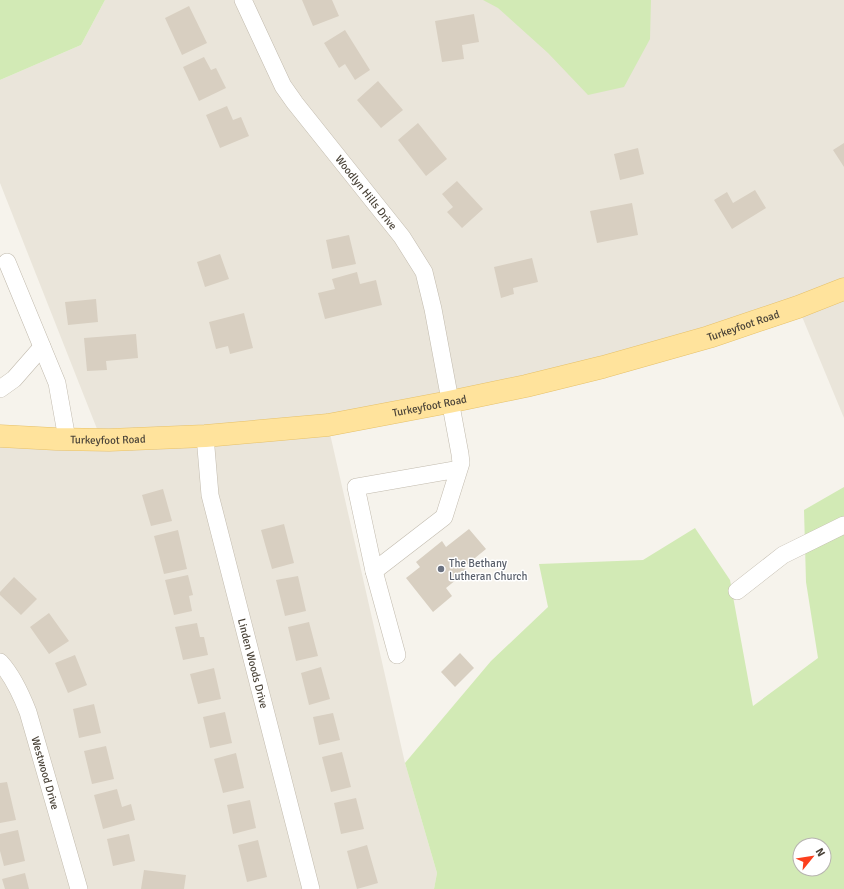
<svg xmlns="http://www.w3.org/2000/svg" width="844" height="889" font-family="Signika,sans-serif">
<rect width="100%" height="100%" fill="#f6f3ec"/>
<path fill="#eae5da" d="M105 0H844V418L798 307 328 425 405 763 437 873 434 889H0V436L101 439 0 183V80L81 45Z"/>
<path fill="#d2eab5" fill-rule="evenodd" d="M0 0H105L81 45 0 80Z
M483 0H651L650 39 624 87 588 95 548 53 498 8Z
M844 487V889H434L437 873 405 763 491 661 548 607 539 564 643 560 695 528 730 580 753 706 818 658 806 582 804 510ZM800 845H824V869H800Z"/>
<path fill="#d8cfc1" d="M302 0H332L339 16 313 26Z
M189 6 207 43 182 55 165 18Z
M474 14 479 42 462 45 464 59 442 62 435 21Z
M345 30 370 70 355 80 345 64 339 68 324 43Z
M204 57 211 70 216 68 226 88 199 101 183 67Z
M378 81 403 110 381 128 357 100Z
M227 106 233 120 241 117 249 136 220 148 206 115Z
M418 123 447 159 426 176 398 140Z
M844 143V167L833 150Z
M638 148 644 174 620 180 614 154Z
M457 181 483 209 462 228 447 212 453 207 442 194Z
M755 190 766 208 732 229 714 200 727 192 733 203Z
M632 203 638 235 597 243 590 211Z
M349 235 356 264 332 269 326 240Z
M220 254 229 279 205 287 197 262Z
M532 258 538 282 513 288 514 294 501 298 494 267Z
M357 272 360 284 376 280 382 305 325 319 318 293 335 289 332 279Z
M96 299 98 322 68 325 65 302Z
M244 313 253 348 230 354 228 346 216 349 209 322Z
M136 334 138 358 106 361 107 370 87 371 84 338Z
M163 489 172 521 151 526 142 495Z
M284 524 294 563 272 569 261 530Z
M469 529 486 549 464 567 467 571 446 588 452 596 433 612 406 578 420 567 416 562 442 541 446 547Z
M178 530 187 569 164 574 154 536Z
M188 575 193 595 189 596 192 611 174 615 165 580Z
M298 576 306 611 285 616 276 580Z
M14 577 37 599 21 615 0 595V592Z
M49 613 69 641 49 654 30 627Z
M309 622 318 656 296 661 288 627Z
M197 623 200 637H204L208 655 183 660 175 627Z
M460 653 474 668 455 687 441 672Z
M75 655 87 685 68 693 55 663Z
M321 667 330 699 309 705 301 673Z
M214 668 221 699 198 704 190 674Z
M94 704 101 733 79 738 73 709Z
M225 712 232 743 210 748 203 717Z
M333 713 340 740 319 745 313 717Z
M106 746 114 779 92 784 84 751Z
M342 752 351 787 331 792 322 757Z
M236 753 244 788 223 793 214 759Z
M7 782 16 820 0 823V783Z
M117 789 122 807 131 804 135 820 103 829 94 795Z
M356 798 364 829 341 834 334 803Z
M250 800 256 828 233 834 227 805Z
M18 830 25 861 4 866 0 851V834Z
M129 834 135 861 113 866 107 839Z
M258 840 267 877 247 882 238 845Z
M367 845 378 883 357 889 347 851Z
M144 870 186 875 184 889H141Z
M25 873 29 889H5L2 879Z"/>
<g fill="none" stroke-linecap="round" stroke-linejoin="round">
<g stroke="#c2bbae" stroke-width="18">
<g id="minor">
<path id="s1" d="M243 0 283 86 295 103 402 237 424 272 433 309 460 454 461 463 444 517 374 571 356 487 459 469"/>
<path d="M7 262 57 383 67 439"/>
<path d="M0 389 14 379 42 347"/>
<path id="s2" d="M205 436 210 495 311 889"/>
<path d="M374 571 397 655"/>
<path d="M737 591 783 555 844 525"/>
<path id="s3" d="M0 662C13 676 21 694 28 712L79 889"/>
</g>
</g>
<g stroke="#e6c16a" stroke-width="23">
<g id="major">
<path id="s4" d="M0 436 56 439 109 440 205 436 328 425 449 402 526 386 603 367 709 337 798 307 844 289"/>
</g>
</g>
<use href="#minor" stroke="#fff" stroke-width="17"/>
<use href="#major" stroke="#ffe39c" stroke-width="22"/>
</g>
<circle fill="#6b7280" stroke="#fff" stroke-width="1.5" cx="441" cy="569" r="4"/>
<g text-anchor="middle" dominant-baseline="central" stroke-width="3" stroke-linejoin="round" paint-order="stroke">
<g font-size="11" fill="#4b4439" stroke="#fff">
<text stroke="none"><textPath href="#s1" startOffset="230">Woodlyn Hills Drive</textPath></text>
<text stroke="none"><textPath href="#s4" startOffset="756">Turkeyfoot Road</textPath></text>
<text stroke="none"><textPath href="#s4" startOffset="432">Turkeyfoot Road</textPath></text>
<text stroke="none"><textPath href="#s4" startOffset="108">Turkeyfoot Road</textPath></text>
<text stroke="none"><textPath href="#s2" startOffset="233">Linden Woods Drive</textPath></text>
<text stroke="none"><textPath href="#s3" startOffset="121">Westwood Drive</textPath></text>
</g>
<g font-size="11" fill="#5b616d" stroke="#fff" text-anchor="start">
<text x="449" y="563">The Bethany<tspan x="449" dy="13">Lutheran Church</tspan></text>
</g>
</g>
<g transform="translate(812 857) rotate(60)"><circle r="19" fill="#ffffff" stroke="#b7b4b0"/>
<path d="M0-3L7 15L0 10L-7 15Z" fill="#fc3f1d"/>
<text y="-6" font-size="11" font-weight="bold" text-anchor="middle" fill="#4b4439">N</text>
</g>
</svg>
